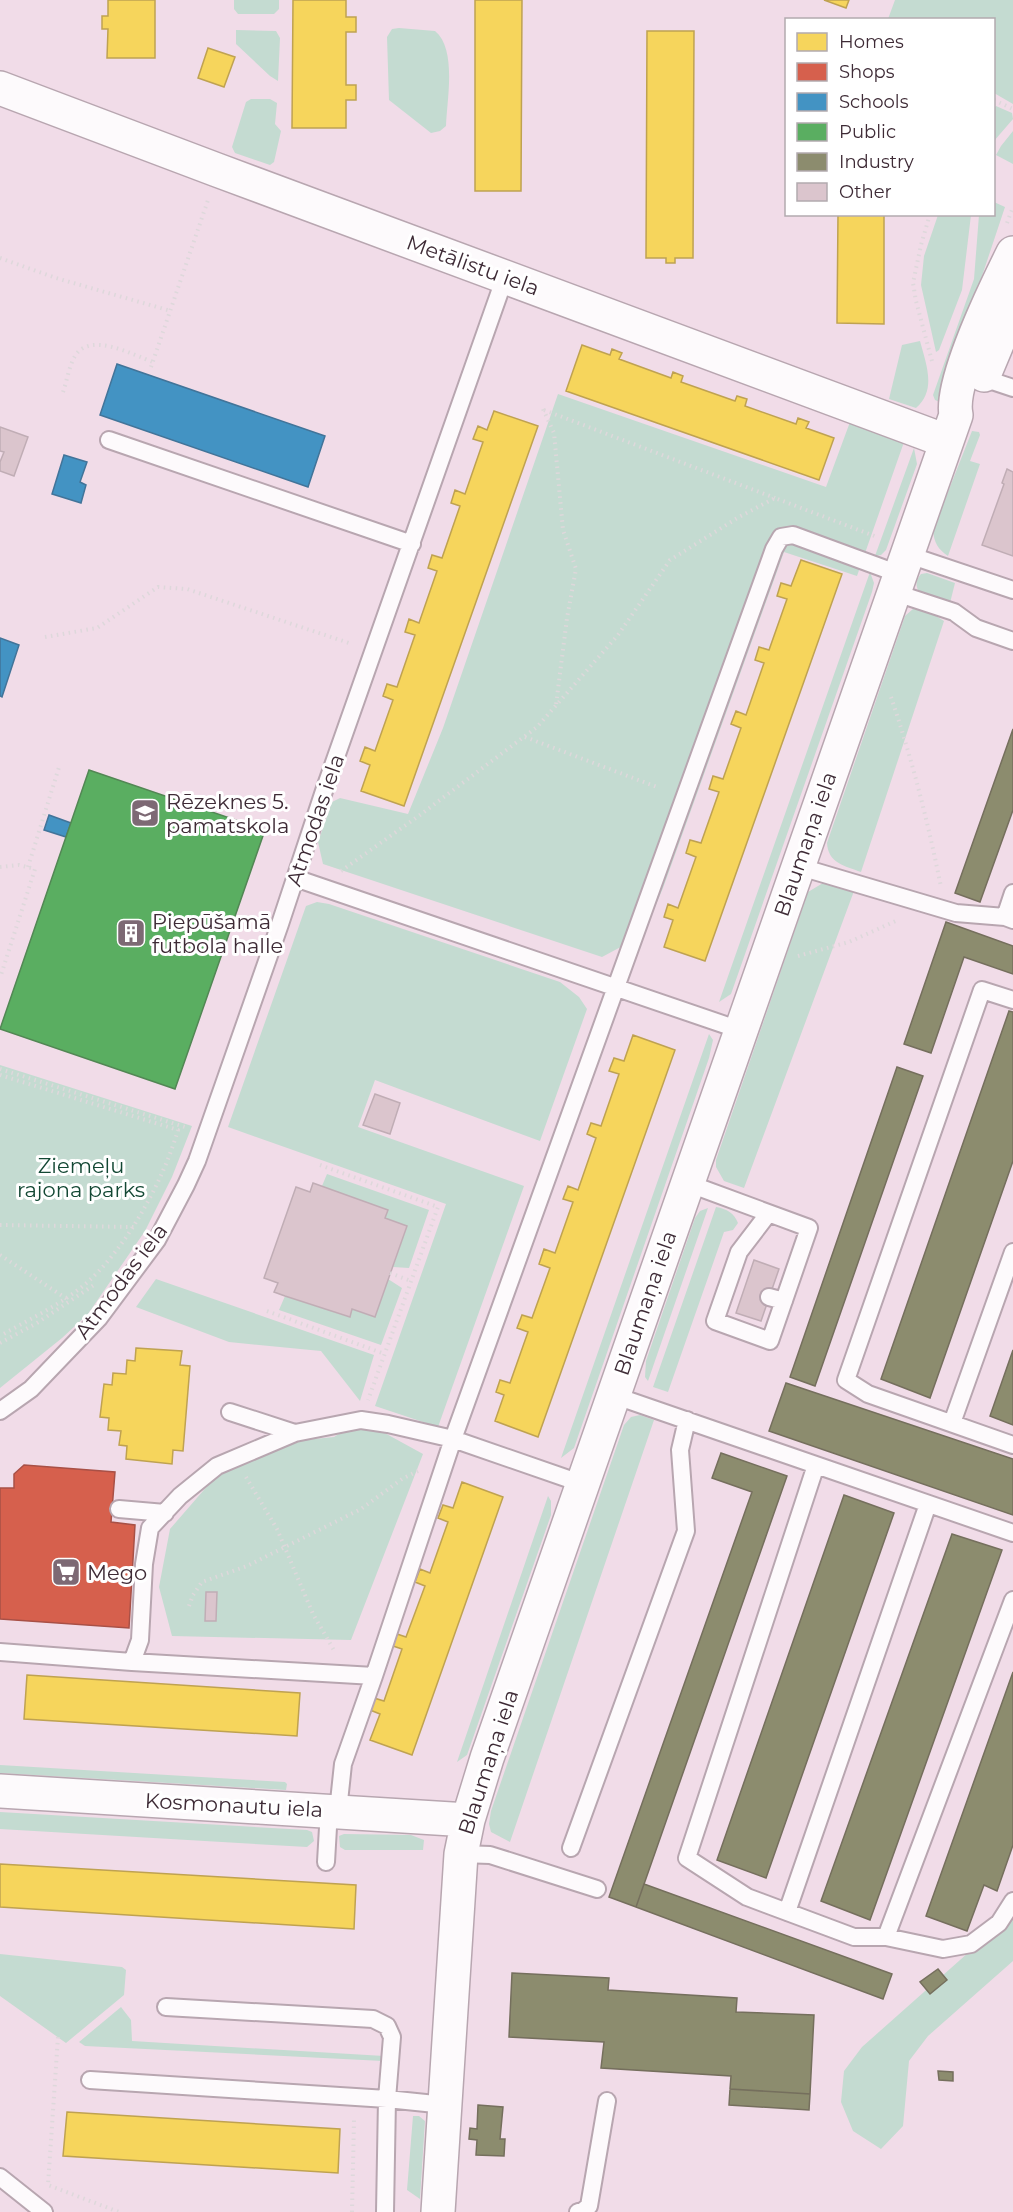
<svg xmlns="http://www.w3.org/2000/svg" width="1013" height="2212" font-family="Montserrat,sans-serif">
<rect width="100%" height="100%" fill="#f1dce8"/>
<path fill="#c4dbd1" d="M234 0H279V9L274 14H238L234 9Z
M895 0H1013V104L994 93V20L888 19Z
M399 28 435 31C457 49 447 99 446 126L440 131 431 133 389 100 387 37 392 29Z
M236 30 276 31 280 38 278 81 270 76 236 44Z
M251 99H270L277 103 275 124 281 131 274 162 270 165 235 153 232 147 246 102Z
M996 106 1012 113 1013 119 994 141V108Z
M1013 131V164L996 155 1001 146Z
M994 202 1005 207 940 402 935 400 933 395 974 279 979 215 994 214Z
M938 215H971L962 290 939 350 936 352 921 285 924 256Z
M920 341C926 364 937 390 916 408L889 399 902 345Z
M558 394 826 487 850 422 904 442 857 576 784 552 663 888 643 935 602 957 323 864 318 842 332 802 340 798 408 814 443 728Z
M972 431 979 432 980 435 970 461 980 464 948 556C938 549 934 543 933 530Z
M914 448 917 464 886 550 881 555 875 556Z
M870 572 874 583 872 592 731 994 719 1002Z
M927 573 955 583 950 603 919 592C915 585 916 580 921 574Z
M914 608 928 611 944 621 861 872C845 866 828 863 827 843L905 616Z
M823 883H832L854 891 744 1188 724 1181 716 1167V1160L808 892Z
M317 902 329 904 560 982 579 997 587 1009 540 1141 375 1080 358 1127 524 1186 438 1427 375 1406 446 1204 228 1127 306 906Z
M709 1034 713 1040 709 1058 574 1448 561 1458Z
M0 1065 192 1126 172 1177 145 1231 88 1314 62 1338 0 1388Z
M327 1174 429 1210 409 1268 393 1267 407 1226 385 1218 322 1186Z
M716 1207C727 1209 734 1213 738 1223L733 1230 724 1232 668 1392 653 1387Z
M708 1208 648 1381 645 1377 646 1361 695 1218 700 1211Z
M156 1279 374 1355 360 1401 321 1351 229 1342 136 1307Z
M388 1279 402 1288 381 1345 279 1310 285 1296 349 1317 352 1309 374 1317Z
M640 1415 654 1420 510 1842 491 1832 489 1824 491 1811 624 1425 631 1417Z
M361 1420 423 1454 351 1640 172 1636 159 1587 170 1529 216 1476 256 1456 304 1440 334 1437Z
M548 1496 551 1501V1515L467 1755 457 1762Z
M0 1765 285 1782 287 1784 286 1790 0 1773Z
M0 1812 307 1830 312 1832 314 1841 307 1847 0 1829Z
M344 1834 411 1835 424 1840 423 1850H345L340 1847 339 1836Z
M1013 1913V1961L928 2036 909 2061 903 2126 881 2149 853 2131 841 2102 844 2071 862 2047Z
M0 1954 122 1967 126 1970 124 1995 66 2043 0 1996Z
M121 2007 131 2020 132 2041 384 2056 383 2061 85 2046 79 2042Z
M413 2116H419L425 2121 420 2199 407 2190Z"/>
<path fill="#f6d55c" stroke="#bfa251" stroke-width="1.5" d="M108 0H155V58H107L108 29H102V16H108Z
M293 0H346V17H356V32H346V85H356V100H346V128H292Z
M475 0H522L521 191H475Z
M824 0H849L846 8Z
M647 31H694L693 258H675V263H666V258H646Z
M208 48 235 57 224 87 198 78Z
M838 214H884V324L837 323Z
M582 345 610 355 612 349 622 353 619 359 671 378 673 372 683 376 681 382 735 401 737 396 747 399 745 406 796 424 798 418 809 422 806 428 834 438 819 480 566 391Z
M494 411 538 426 404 806 361 791 370 765 360 761 365 747 375 751 393 700 383 696 387 684 397 687 415 635 405 632 409 619 419 623 437 571 428 568 432 555 442 558 460 506 451 503 455 490 465 494 483 442 473 439 478 426 487 430Z
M801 560 842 574 705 961 664 947 673 920 664 917 668 904 678 908 696 857 686 853 690 840 701 843 719 792 709 789 713 776 723 779 741 728 731 724 736 711 746 715 764 663 755 660 759 647 769 650 787 599 777 596 781 583 791 586Z
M633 1035 675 1050 538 1437 495 1421 504 1395 496 1392 500 1380 510 1383 528 1332 517 1328 522 1315 532 1318 550 1268 539 1264 544 1249 555 1253 573 1202 563 1199 568 1186 578 1190 596 1138 587 1134 591 1123 601 1126 619 1074 609 1071 614 1058 624 1061Z
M136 1348 182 1351 180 1365 190 1366 183 1451 173 1450 172 1464 126 1459 127 1446 119 1445 121 1431 108 1430 109 1418 100 1417 104 1384 112 1385 113 1373 126 1374 127 1360 135 1361Z
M462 1482 503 1497 412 1755 370 1740 380 1714 370 1710 374 1698 384 1701 402 1649 393 1646 397 1634 406 1637 425 1586 415 1582 420 1569 430 1573 448 1522 438 1518 443 1505 453 1508Z
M27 1675 300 1693 297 1736 24 1719Z
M0 1864 356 1885 354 1929 0 1907Z
M67 2112 340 2129 338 2173 63 2156Z"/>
<path fill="#d6604d" stroke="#a85046" stroke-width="1.5" d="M24 1465 115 1472 111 1522 135 1525 129 1628 0 1619V1488H14V1474Z"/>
<path fill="#4393c3" stroke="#427499" stroke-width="1.5" d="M117 364 325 436 308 487 100 415Z
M64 455 87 462 80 482 86 485 81 503 52 494Z
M0 638 19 645 2 697 0 696Z
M49 815 71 823 66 837 44 830Z"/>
<path fill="#5aae61" stroke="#528754" stroke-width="1.5" d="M89 770 265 830 175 1089 0 1029Z"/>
<path fill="#8c8c6e" stroke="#756f5d" stroke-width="1.5" d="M1013 729V810L980 902 955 893Z
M946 922 1013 946V974L964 957 931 1053 904 1044Z
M1009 1011 1013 1012V1161L930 1398 881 1379Z
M897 1067 923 1076 815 1386 790 1377Z
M1013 1350V1425L990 1416Z
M786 1383 1013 1459V1515L769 1431Z
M721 1453 787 1476 636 1907 609 1897 752 1492 712 1478Z
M844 1495 894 1513 766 1878 717 1860Z
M952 1534 1002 1550 870 1920 821 1901Z
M1013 1672V1845L997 1891 984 1885 967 1931 926 1916Z
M644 1884 892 1974 883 1999 636 1907Z
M938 1969 947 1980 930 1994 920 1982Z
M512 1973 609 1978 608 1990 737 1998 736 2012 814 2015 810 2094 730 2089 731 2076 601 2068 604 2042 509 2037Z
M938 2071 953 2072V2081L939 2080Z
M730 2089 810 2094 809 2110 729 2105Z
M478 2105 503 2107 500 2139H505L504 2156 476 2155 477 2140 469 2139 470 2128 477 2129Z"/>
<path fill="#dbc5cd" stroke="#c0adb5" stroke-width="1.5" d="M0 427 28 437 14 476 0 471V462L4 452 0 451Z
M1007 469 1013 472V556L982 545 1004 484 1002 483Z
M375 1094 400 1103 390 1134 363 1125Z
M313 1183 388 1210 385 1218 407 1226 375 1317 352 1309 350 1317 285 1296 274 1292 278 1283 264 1278 296 1187 310 1192Z
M754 1260 779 1269 761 1321 736 1313Z
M206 1592H217L216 1621H205Z"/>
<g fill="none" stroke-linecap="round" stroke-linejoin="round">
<g stroke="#b8a6b0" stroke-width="20">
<path id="service" d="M983 378 1013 388
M109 440 412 544
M906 554 1013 590
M893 592 954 612 976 628 1013 641
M797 866 956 913 1005 917 1013 920
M295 878 740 1030
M1005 917 1013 893
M1013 1000 982 990 846 1380 868 1394 1013 1445
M687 1183 809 1228 770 1341 715 1321 739 1252 768 1214
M769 1297 784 1301
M613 1395 1013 1533
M0 1411 31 1389 99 1318 157 1240 186 1185 197 1161 280 924 324 791 505 277
M230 1412 295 1433 361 1420 388 1424 453 1439 583 1484
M952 1423 1013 1252
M816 1465 687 1858 747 1897 854 1937H886L1013 1600
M119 1509 165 1513
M0 1652 132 1662 140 1640 144 1564 150 1528 180 1496 217 1466 295 1433
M132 1662 374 1676
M338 1811 343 1764 374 1676 453 1439 774 549 781 537 793 535 899 574
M571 1848 686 1531 680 1450 687 1420
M461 1854 490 1855 597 1889
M326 1862 329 1810
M787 1912 928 1504
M886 1937 943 1949 971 1944 999 1923 1013 1901
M90 2080 387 2099 392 2037 387 2026 373 2019 166 2007
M0 2177 44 2212
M385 2212 387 2099 445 2105
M578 2212 583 2211 589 2206 607 2101"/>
</g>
<g stroke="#b8a6b0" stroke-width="36">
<path id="minor" d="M0 88 217 170 946 441
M984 375 1013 306
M0 1791 468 1820
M438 2212 461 1854 468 1820 487 1758 956 415C949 382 997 285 1013 253"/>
</g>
<path stroke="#ded8db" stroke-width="4" stroke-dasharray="1.5 4.5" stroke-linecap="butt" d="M994 100 1013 109
M930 214 921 245 913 283 916 301 933 365
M1007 223 1013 207
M0 258 56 278 171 311
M151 367 208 200
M63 392C67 381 69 366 75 356 90 331 133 355 153 362
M543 409 554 433 563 530 576 569 567 618 556 705
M544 410 775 498
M45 637 97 628 158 587 187 589 352 644
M891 697C912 759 928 822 941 887
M525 737 657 787
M0 867 19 865 35 869 1 975
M28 867 60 764
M341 871 420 815 537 727 618 635 670 560 739 517 775 498 877 537
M798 956 849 942 898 920
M0 1069 185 1127
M0 1075 178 1130C163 1182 125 1251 83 1286 58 1306 28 1320 0 1336
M320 1165 438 1207 368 1400
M0 1225 134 1227
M0 1255 67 1299
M390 1273 411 1281
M267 1311 385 1354
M0 1343 37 1323 94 1285
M246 1477 277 1529 313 1614 335 1652
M189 1606 193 1595 202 1582 247 1566 361 1509 402 1479 420 1470
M58 2037 48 2185 119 2212
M352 2212 354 2120"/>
<use href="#service" stroke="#fdfafc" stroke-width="16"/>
<use href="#minor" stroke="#fdfafc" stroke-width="33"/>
</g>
<defs>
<g id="school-square" transform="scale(1.5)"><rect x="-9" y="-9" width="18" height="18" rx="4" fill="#7d6974" stroke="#fff"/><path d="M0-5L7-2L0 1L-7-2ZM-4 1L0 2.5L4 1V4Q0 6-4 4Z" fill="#fff"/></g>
<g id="building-square" transform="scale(1.5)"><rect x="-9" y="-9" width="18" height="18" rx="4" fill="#7d6974" stroke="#fff"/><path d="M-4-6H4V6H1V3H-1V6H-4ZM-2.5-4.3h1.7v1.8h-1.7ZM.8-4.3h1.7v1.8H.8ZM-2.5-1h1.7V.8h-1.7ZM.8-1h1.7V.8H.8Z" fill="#fff"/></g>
<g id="supermarket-square" transform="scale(1.5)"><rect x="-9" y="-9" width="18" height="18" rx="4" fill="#7d6974" stroke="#fff"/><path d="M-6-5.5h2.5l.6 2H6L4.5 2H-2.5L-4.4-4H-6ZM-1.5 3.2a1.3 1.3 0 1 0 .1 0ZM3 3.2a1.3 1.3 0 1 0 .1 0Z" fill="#fff"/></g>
</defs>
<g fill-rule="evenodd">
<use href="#school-square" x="145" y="813"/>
<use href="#building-square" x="131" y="933"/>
<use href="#supermarket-square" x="66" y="1572"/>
</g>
<g text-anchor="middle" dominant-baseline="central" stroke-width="6" stroke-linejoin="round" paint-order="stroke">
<g font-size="21" fill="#3e2b36" stroke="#fff">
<text transform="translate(473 265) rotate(20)">Metālistu iela</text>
<text transform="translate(315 820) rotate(-71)">Atmodas iela</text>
<text transform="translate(805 844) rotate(-71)">Blaumaņa iela</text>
<text transform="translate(121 1281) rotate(-53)">Atmodas iela</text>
<text transform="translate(645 1303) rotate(-71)">Blaumaņa iela</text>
<text transform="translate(488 1762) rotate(-72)">Blaumaņa iela</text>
<text transform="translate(234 1805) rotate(3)">Kosmonautu iela</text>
</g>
<g font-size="21" fill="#3e2b36" stroke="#fff" text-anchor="start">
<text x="166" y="801">Rēzeknes 5.<tspan x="166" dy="24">pamatskola</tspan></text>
<text x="152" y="921">Piepūšamā<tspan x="152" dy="24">futbola halle</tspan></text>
<text x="87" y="1572">Mego</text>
</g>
<g font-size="21" fill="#134834" stroke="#fff">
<text x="81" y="1165">Ziemeļu<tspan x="81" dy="24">rajona parks</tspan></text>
</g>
</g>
<rect x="785" y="18" width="210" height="198" fill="#ffffff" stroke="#b2aaaf" stroke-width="1.5"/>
<rect x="797" y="33" width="30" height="18" fill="#f6d55c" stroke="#b2aaaf" stroke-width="1.5"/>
<text x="839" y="48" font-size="18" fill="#3e2b36">Homes</text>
<rect x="797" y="63" width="30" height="18" fill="#d6604d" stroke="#b2aaaf" stroke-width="1.5"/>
<text x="839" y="78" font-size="18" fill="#3e2b36">Shops</text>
<rect x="797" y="93" width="30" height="18" fill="#4393c3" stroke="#b2aaaf" stroke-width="1.5"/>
<text x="839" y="108" font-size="18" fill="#3e2b36">Schools</text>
<rect x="797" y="123" width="30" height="18" fill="#5aae61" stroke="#b2aaaf" stroke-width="1.5"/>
<text x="839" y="138" font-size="18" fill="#3e2b36">Public</text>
<rect x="797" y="153" width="30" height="18" fill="#8c8c6e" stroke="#b2aaaf" stroke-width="1.5"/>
<text x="839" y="168" font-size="18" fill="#3e2b36">Industry</text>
<rect x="797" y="183" width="30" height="18" fill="#dbc5cd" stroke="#b2aaaf" stroke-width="1.5"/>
<text x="839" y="198" font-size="18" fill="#3e2b36">Other</text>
</svg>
